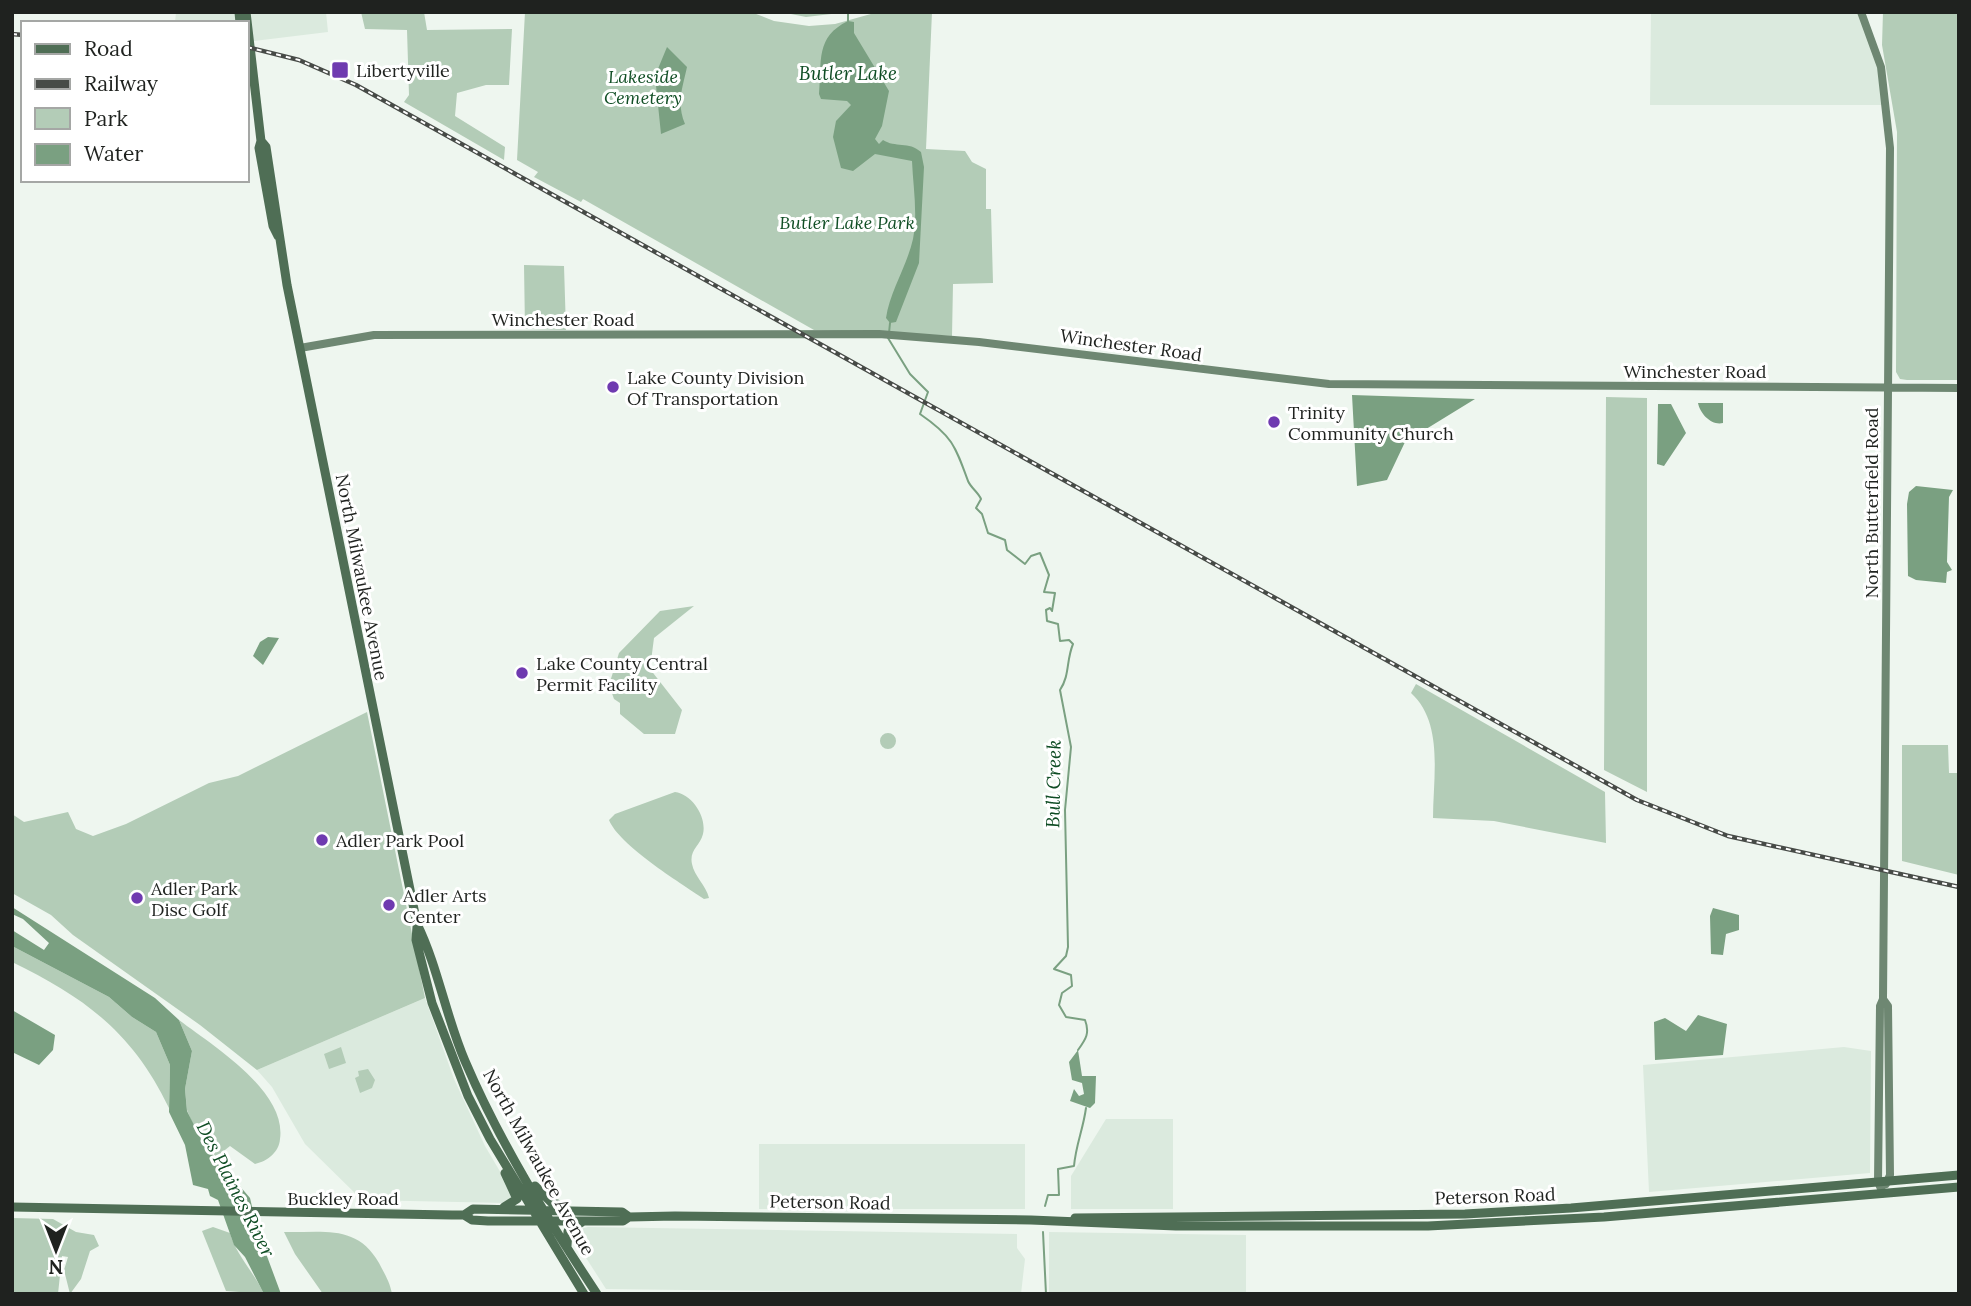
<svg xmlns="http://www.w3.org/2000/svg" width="1971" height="1306" font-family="Lora,serif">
<rect width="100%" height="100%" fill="#eef6ef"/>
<path fill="#dbeade" d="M176 12H326L328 32 253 41 247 23H175Z
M1651 12H1861L1867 26 1887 105H1650Z
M425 998 454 1079 485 1146 512 1192V1198L506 1203 362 1200 305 1144 272 1087 257 1070Z
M1844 1047 1871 1051 1870 1173 1649 1192 1643 1065Z
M1106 1119H1173V1209H1071V1176Z
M759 1144H1025V1209H759Z
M588 1227 1017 1234V1248L1025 1259 1021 1294 606 1289 574 1239 580 1229Z
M1049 1232 1246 1235V1294H1049Z"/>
<path fill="#b3ccb7" d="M361 12H424L427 30 512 29 509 85H486L457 93 455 116 505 147 504 160 404 102 409 95 407 30 365 29Z
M525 12H751L774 21 809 26 835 24 878 12H932L926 149 965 151 972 162 986 169V209H991L993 283 953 284 952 336 814 330 583 199 581 202 534 177 538 172 517 160Z
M781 12H848L806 17Z
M1883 12H1959V380H1907L1900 379 1896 372 1897 132 1882 45Z
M524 265 564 266 566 330 525 329Z
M1606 397 1647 398V792L1604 770Z
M694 606 654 638 650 669 682 710 675 734H644L620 714V703L614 699 609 685 619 653 660 611Z
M1416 684 1605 792 1606 843 1494 821 1433 818C1433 777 1444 723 1411 693Z
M367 712 425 998 257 1070 200 1025 73 935 51 915 12 893V814L24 822 68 812 76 829 93 836 126 824 209 783 238 776Z
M880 741a8 8 0 1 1 16 0a8 8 0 1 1-16 0Z
M1902 745H1948L1949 773H1959V875L1902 861Z
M675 792C692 794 707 817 703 834 700 846 689 850 692 864 694 876 706 885 709 898L704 899C679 882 619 845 609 820L615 814Z
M12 946 109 997 132 1017 156 1032 170 1065 169 1108C133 1033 86 998 12 962Z
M179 1020C212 1045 287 1091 280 1139 279 1152 268 1161 255 1164L230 1146 225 1150 230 1174 196 1132 187 1110 185 1089 192 1051Z
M341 1047 346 1063 329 1069 324 1054Z
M368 1069 375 1080 372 1088 360 1093 355 1078 359 1076 358 1071Z
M12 1218 53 1219 76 1232 94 1235 99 1246 90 1251 81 1279 70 1294 64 1270 68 1257 62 1256 58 1294H12Z
M213 1227 230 1233C236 1255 254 1272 264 1294L226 1291 202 1231Z
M284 1232C323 1233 357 1224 379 1263 384 1273 390 1282 392 1294H323L295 1254Z"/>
<path fill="#7aa081" d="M848 21 854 22V33L889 91 882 126 875 139 879 144 883 140C895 148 909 141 921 152L924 167 919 263 896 322 890 323 886 318C890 291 907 266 913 239 918 214 913 186 912 161L875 154 853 171 841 168 833 137 836 121 851 105 847 101 821 99 819 94C822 61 815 37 848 21Z
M667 47 687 67C683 86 676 103 685 124L661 134 655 76Z
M1352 395 1475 399 1405 442 1387 480 1357 486Z
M1698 403H1723V423C1712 426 1700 414 1698 403Z
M1658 404H1671L1686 433 1664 466 1657 464Z
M1916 486 1953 490 1949 497 1947 562 1952 570 1947 572 1946 583 1916 580 1908 576 1907 504 1909 492Z
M268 637 279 638 263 665 253 656 260 642Z
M12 907 155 998 179 1020 192 1051 185 1089 187 1111 203 1143 250 1198 258 1232 281 1294H264L245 1257 234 1245 218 1200 210 1196 208 1189 193 1185 185 1145 169 1112 170 1065 156 1032 132 1017 109 997 12 946V930L44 950 49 943 23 919 12 914Z
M1713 908 1739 915V930L1726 934 1723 955 1711 954 1710 916Z
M12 1010 55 1035 53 1050 39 1065 12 1052Z
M1698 1015 1727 1024 1723 1055 1655 1060 1654 1022 1665 1018 1686 1031Z
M1078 1050 1082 1076H1096L1095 1103 1090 1108 1070 1101 1074 1089 1079 1096 1084 1094 1082 1083 1072 1080 1069 1062Z"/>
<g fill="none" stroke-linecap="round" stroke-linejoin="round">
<path stroke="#7aa081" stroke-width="2" d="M848 21V12
M889 333 890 323
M888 338 910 374 928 392 920 414C952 436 955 445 968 481 971 488 978 492 981 499L976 508 982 514 988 533 1005 540 1007 550 1025 564 1031 556 1040 553 1049 575 1044 592 1055 593 1052 611 1050 608 1046 610 1047 621 1058 624 1060 641 1069 640 1073 644C1066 661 1070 675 1060 690L1071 747 1065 810 1068 947 1066 956 1054 969 1071 975 1072 986 1062 993 1059 1005 1066 1017 1085 1020C1090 1033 1086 1039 1078 1050
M1045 1206 1048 1195H1059L1058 1169 1074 1166C1076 1144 1083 1130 1086 1108
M1043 1232 1046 1294"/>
<path stroke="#6e8772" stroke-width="8" d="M1861 12 1881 67 1890 148 1883 999 1880 1006 1878 1182 1883 1193
M300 348 374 335 879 334 979 342 1329 384 1959 388
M1883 999 1888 1006 1890 1175 1886 1184"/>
<path stroke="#4f6e55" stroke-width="9" d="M239 12 240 23
M246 12 261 141 259 148 273 226 278 236
M261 141 266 147 287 285 417 924C438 967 446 1017 465 1061 500 1143 548 1220 597 1294
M417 927 416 940 432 1003 468 1096 490 1139 584 1294
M535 1186 552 1203 565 1206
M12 1207 452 1215H464L473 1209 622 1212 629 1217
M504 1207 517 1199 505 1173
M464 1215 472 1220 488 1221H623L629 1217 675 1216 1031 1220 1176 1226H1428L1604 1217 1959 1187
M1075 1218 1465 1214 1571 1208 1959 1175
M567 1246 568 1231 582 1222"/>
<g stroke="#474b47" stroke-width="4.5">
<path id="rail" d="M12 34 23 35
M247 47 299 60 356 85 1637 800 1728 836 1959 887"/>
</g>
<use href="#rail" stroke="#fff" stroke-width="2" stroke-dasharray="5" stroke-linecap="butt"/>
</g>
<g fill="#6f3ab0" stroke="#fff" stroke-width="2.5">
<rect x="331" y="61" width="18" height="18" rx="3.5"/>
<circle cx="613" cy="387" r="7"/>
<circle cx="1274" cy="422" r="7"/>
<circle cx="522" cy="673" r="7"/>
<circle cx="322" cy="840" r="7"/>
<circle cx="137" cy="898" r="7"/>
<circle cx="389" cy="905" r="7"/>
</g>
<g text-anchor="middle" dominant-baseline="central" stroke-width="6" stroke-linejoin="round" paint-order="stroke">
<g font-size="18" fill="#1f221f" stroke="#fff" text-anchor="start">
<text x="356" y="70">Libertyville</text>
<text x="627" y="377">Lake County Division<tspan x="627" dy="21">Of Transportation</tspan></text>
<text x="1288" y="412">Trinity<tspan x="1288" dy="21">Community Church</tspan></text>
<text x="536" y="663">Lake County Central<tspan x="536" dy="21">Permit Facility</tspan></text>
<text x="336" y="840">Adler Park Pool</text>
<text x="151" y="888">Adler Park<tspan x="151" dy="21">Disc Golf</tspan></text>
<text x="403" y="895">Adler Arts<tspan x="403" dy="21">Center</tspan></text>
</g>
<g font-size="18" font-style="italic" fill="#114f25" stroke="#fff">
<text x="643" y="76">Lakeside<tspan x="643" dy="21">Cemetery</tspan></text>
<text x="847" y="222">Butler Lake Park</text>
</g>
<g font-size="18" fill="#1f221f" stroke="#fff">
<text x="563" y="319">Winchester Road</text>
<text transform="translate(1131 345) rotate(8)">Winchester Road</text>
<text x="1695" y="371">Winchester Road</text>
<text transform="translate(1871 503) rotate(-90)">North Butterfield Road</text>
<text transform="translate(362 577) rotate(79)">North Milwaukee Avenue</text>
<text transform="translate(539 1162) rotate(61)">North Milwaukee Avenue</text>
<text transform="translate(1495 1196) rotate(-2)">Peterson Road</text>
<text x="343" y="1198">Buckley Road</text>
<text transform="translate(830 1202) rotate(1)">Peterson Road</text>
</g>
<g font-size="19" font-style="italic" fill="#0f4d24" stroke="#fff">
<text x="848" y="73">Butler Lake</text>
<text transform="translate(1053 784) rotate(-89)">Bull Creek</text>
<text transform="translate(236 1189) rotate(63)">Des Plaines River</text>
</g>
</g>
<rect width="1971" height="1306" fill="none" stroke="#1f221f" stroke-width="28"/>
<rect x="21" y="21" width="228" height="161" fill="#ffffff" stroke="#a5a7a5" stroke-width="2"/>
<rect x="35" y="44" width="35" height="10" fill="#4f6e55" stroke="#a5a7a5" stroke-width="2"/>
<text x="84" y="56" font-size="21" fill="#1f221f">Road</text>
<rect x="35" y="79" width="35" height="10" fill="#474b47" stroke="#a5a7a5" stroke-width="2"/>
<text x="84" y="91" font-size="21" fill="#1f221f">Railway</text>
<rect x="35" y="108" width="35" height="21" fill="#b3ccb7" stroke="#a5a7a5" stroke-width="2"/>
<text x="84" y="126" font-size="21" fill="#1f221f">Park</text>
<rect x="35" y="144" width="35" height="21" fill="#7aa081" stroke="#a5a7a5" stroke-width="2"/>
<text x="84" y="161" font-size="21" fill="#1f221f">Water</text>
<g transform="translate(56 1250) rotate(180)" stroke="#ffffff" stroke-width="5" paint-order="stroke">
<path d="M0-5L12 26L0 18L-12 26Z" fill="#1f221f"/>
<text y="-10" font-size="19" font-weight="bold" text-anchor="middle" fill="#1f221f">N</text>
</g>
</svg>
